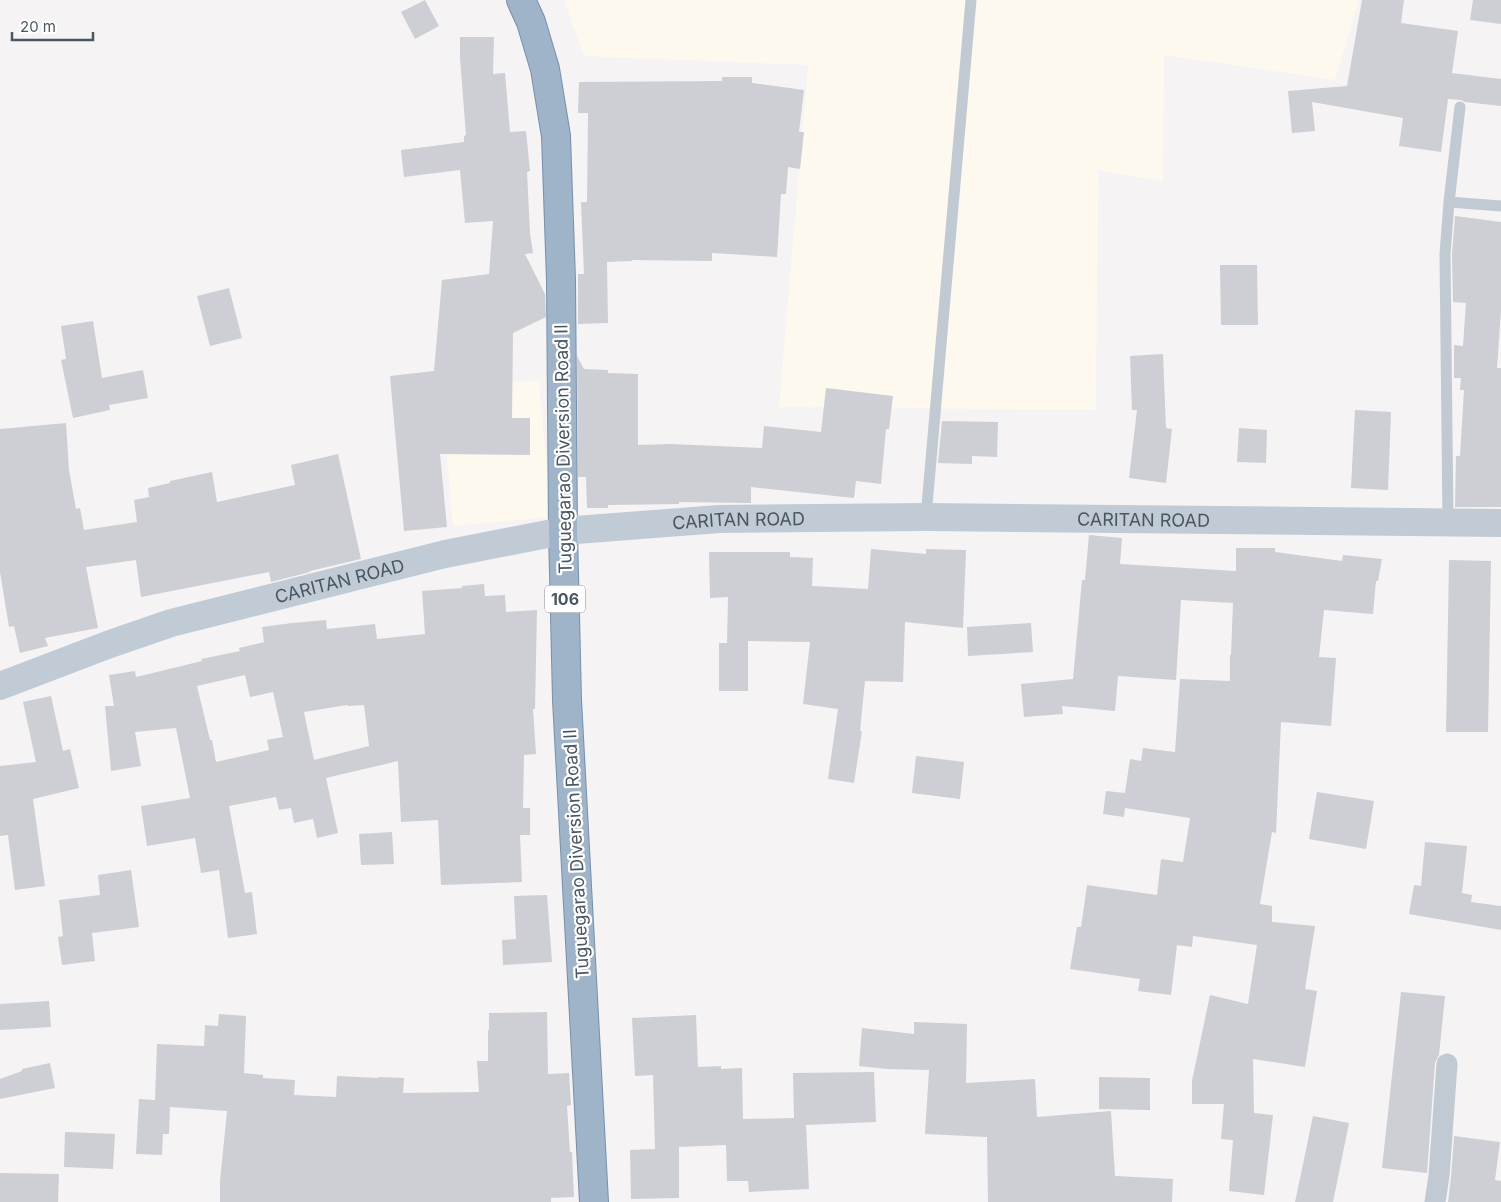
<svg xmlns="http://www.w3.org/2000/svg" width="1501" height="1202" font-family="Inter,sans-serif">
<rect width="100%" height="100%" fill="#f5f3f3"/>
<path fill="#fdf9ef" d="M564 0H1359L1335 80 1164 55 1163 182 1098 170 1096 410 779 407 808 65 584 56Z
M539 380 551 517 453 526 441 389Z"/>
<path fill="#cdcfd5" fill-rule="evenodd" d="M425 0 439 26 415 39 401 12Z
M1362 0H1404L1401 23 1458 31 1452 73 1501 79V106L1465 102 1461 100 1448 99 1441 152 1399 146 1403 118 1312 102 1315 131 1292 133 1288 91 1347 86Z
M1473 0H1501V24L1470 20Z
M460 37H494L493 74 505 73 510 132 526 131 530 171 527 172 530 233 533 253 525 254 545 294 546 317 513 333 512 418H530V455L440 454 447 527 404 531 390 376 434 371 442 280 489 274 493 221 465 223 460 170 404 177 401 150 464 142V136L466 135 460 58Z
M722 77H752V83L804 90 799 132H804L800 169 788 167 786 194H781L777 257 712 253V261L632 260V261L607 262 608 323 578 324V274H584L581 202H587L588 113H578L579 82 722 81Z
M1455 216 1501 222V310L1497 368H1501V507H1455L1456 456H1460L1464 390H1460L1461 378H1454V345L1463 346 1466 303 1453 302 1452 254Z
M1220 265H1257L1258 325H1221Z
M229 288 242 338 210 346 197 296Z
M93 321 102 378 143 370 148 398 109 405 110 410 73 418 61 360 66 359 61 326Z
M1163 354 1166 428 1172 429 1166 483 1129 478 1137 410H1132L1130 356Z
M577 356 584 369 608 370V373L638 374V445L671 444 762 448 764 426 821 432 826 388 893 396 889 429H886L881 484 856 481 854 498 751 487V503L679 502V504L608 505V508H587L586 477H578Z
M1355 410 1391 412 1388 490 1351 488Z
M942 421 998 422 997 457 972 456V464L938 463Z
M66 423 69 470 76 509 80 508 84 530 137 522 134 500 149 497 148 488 170 483V481L212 472 217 502 295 485 291 465 338 454 361 559 310 571V572L271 582 269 572 141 597 136 560 86 567 98 628 45 638 48 646 20 653 14 626 9 627 0 572V429Z
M1239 428 1267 430 1266 463 1237 462Z
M1089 535 1122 538 1120 564 1236 571V548H1275V552L1342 561 1343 555 1382 559 1378 581H1376L1373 614 1324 610 1319 657 1336 658 1331 726 1281 722 1276 833 1272 832 1260 904 1272 906V922L1315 926 1305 989 1317 991 1305 1067 1253 1059 1254 1113 1273 1115 1264 1195 1229 1191 1233 1140 1221 1139 1224 1104H1192V1081L1210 995 1248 1004 1257 945 1193 936 1192 947 1177 945 1171 995 1138 991 1140 979 1070 969 1077 927H1081L1087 885 1157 895 1161 859 1183 862 1190 818 1125 808 1124 817 1103 814 1106 791 1125 793 1130 759 1141 761 1143 748 1175 752 1180 679 1230 681V655H1231L1233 603 1181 600 1176 680 1118 676 1115 711 1062 706 1063 714 1024 717 1021 684 1073 679 1082 580H1085Z
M871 549 926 554V549L966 550 963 628 905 622 903 682 865 681 860 731H862L854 783 828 779 838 709 803 704 810 642 748 641V691H719V643H727L728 597 710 598 709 552H790V557L813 558 812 586 868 589Z
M1449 560 1491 561 1488 732H1446Z
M484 584 485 596 505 595 506 612 537 610 535 709H533L536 754 524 755 523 808H530V835H520L522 882 441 885 438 820 401 822 398 761 326 778 338 833 317 838 313 819 294 823 291 808 279 810 276 797 229 806 245 893 252 892 257 934 228 938 219 870 201 873 195 838 147 846 141 806 190 798 176 728 135 732 141 766 111 771 105 706H114L109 675 135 671 136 677 202 661 201 659 240 651 239 648 264 642 262 627 292 623 326 620 327 629 375 624 377 639 425 634 422 591 462 588V586ZM245 675 250 697 273 692 283 737 267 740 269 750 216 762 212 740H210L197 686ZM347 705 348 706 364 705 369 746 314 760 304 712Z
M1031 623 1033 652 968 656 967 627Z
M51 696 63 751 70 749 79 788 33 799 45 886 15 890 8 835 0 836V766L36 762 23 702Z
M916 756 964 762 960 799 912 793Z
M1317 792 1374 801 1366 849 1309 839Z
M392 832 394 864 361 865 359 834Z
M1425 842 1467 846 1462 893 1472 895 1471 902 1501 906V930L1409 914 1414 885 1421 886Z
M131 870 139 927 92 933 95 961 62 965 58 937 63 936 59 900 100 895 98 875Z
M547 895 552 962 503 965 502 940 516 939 514 896Z
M1401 992 1445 996 1439 1055 1435 1063 1427 1173 1382 1168Z
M49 1001 51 1027 0 1030V1004Z
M547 1012 548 1074 569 1073 571 1105 567 1106 570 1152H572L574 1197 551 1198V1202H220V1181L227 1111 170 1107 169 1134H163L162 1155 136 1154 139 1099 155 1100 157 1044 204 1046 205 1025 218 1026 219 1014 246 1016 244 1073 263 1075V1078L295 1080 294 1095 336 1097 337 1076 378 1078V1077L404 1078 403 1093 479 1092 477 1061H488V1030H489V1013Z
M696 1015 698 1067 721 1066V1069L742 1068 743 1119 794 1118 793 1073 874 1072 876 1122 806 1125 809 1189 749 1192 748 1181H727L726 1145 679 1147V1198L631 1199 630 1150 655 1149 653 1075 635 1076 632 1018Z
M914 1022 967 1024 966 1083 1035 1079 1037 1117 1111 1111 1115 1176 1173 1179 1172 1202H988L987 1137 925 1134 929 1070 887 1069 859 1066 862 1028 914 1034Z
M50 1063 55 1088 0 1099V1079L22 1071V1069Z
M1099 1077 1150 1078V1110L1099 1109Z
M1313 1116 1349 1123 1333 1202H1295Z
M65 1132 115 1134 113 1169 64 1167Z
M1454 1136 1500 1142 1495 1180 1501 1181V1202H1448L1451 1177Z
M0 1173 59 1174 58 1202H0Z"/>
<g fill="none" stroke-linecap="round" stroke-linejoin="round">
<g stroke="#7690ad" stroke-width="30">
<path id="trunk" d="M521 0 531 22 545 69 556 136 561 280 563 531 567 700 594 1202"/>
</g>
<path stroke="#c1cad2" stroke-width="11" d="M1449 202 1501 206
M926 517 971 0
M1448 522 1445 254 1449 202 1460 107"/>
<path stroke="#c1cad2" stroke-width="21" d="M1435 1202 1439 1176 1447 1064"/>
<path stroke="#c1cbd6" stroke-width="28" id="s1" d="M0 686 110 644 171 623 445 554 563 531 719 519 926 517 1501 523"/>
<use href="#trunk" stroke="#9fb4c9" stroke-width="28"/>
</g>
<g text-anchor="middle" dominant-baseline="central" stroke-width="4.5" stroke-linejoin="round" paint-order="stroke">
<rect fill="#fff" stroke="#808990" stroke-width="1" x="545" y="585.5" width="40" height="27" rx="4"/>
<g font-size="16" font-weight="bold" fill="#4a5661">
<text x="565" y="599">106</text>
</g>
<g font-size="18" fill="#4a5661" stroke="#fff">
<text transform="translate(563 449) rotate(-91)">Tuguegarao Diversion Road Ⅱ</text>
<text stroke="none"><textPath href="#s1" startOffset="1166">CARITAN ROAD</textPath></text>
<text stroke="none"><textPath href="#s1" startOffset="761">CARITAN ROAD</textPath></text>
<text stroke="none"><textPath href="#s1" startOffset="356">CARITAN ROAD</textPath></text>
<text transform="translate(576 854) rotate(-93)">Tuguegarao Diversion Road Ⅱ</text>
</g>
</g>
<path d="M12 32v8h81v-8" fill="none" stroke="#4a5661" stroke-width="2.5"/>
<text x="20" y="32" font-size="15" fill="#4a5661" stroke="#ffffff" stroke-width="4" paint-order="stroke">20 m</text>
</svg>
